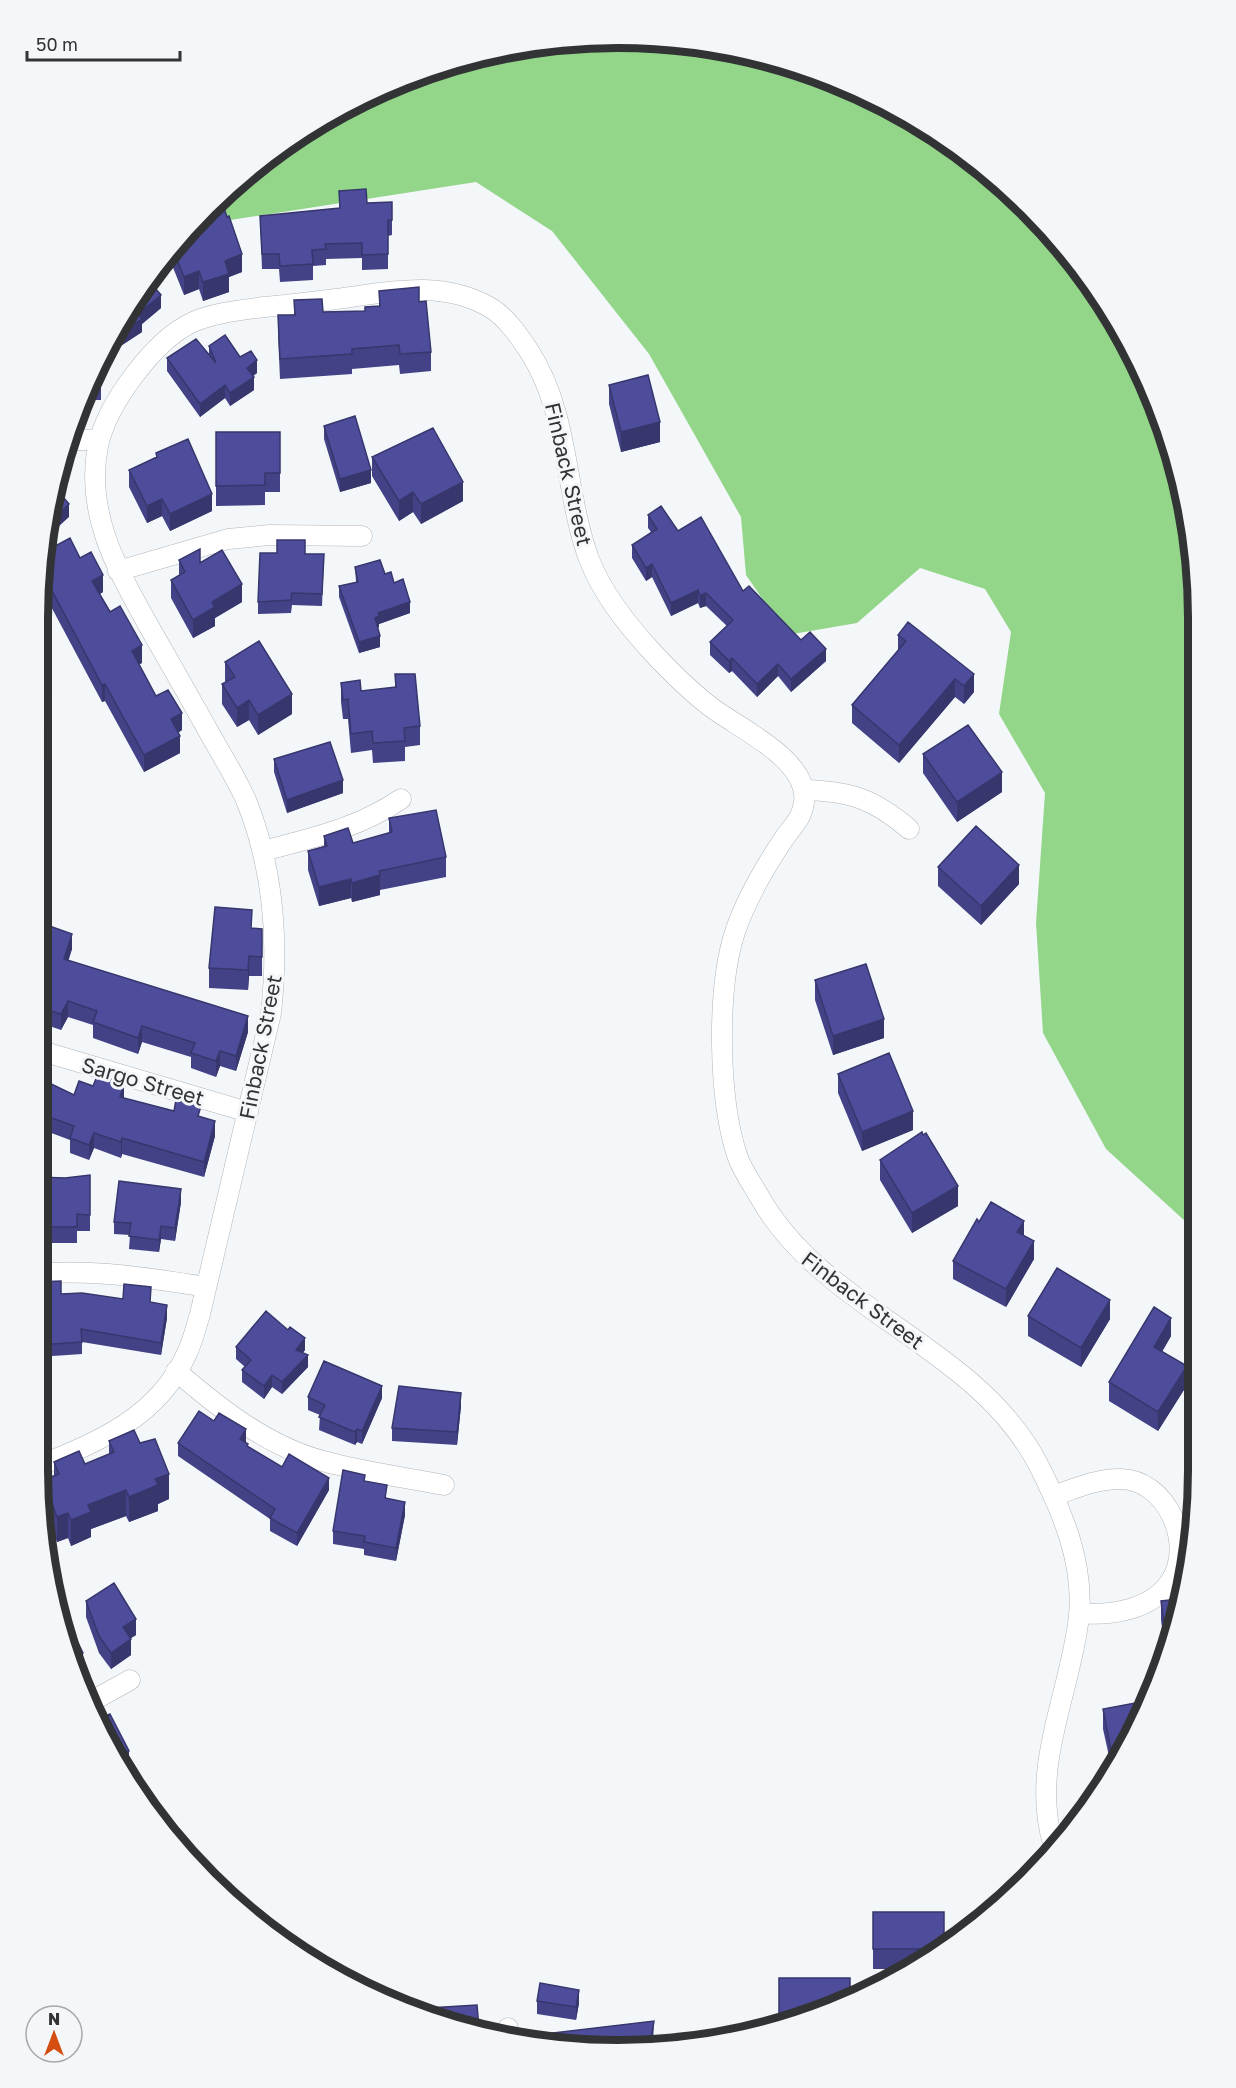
<svg xmlns="http://www.w3.org/2000/svg" width="1236" height="2088" font-family="'Golos Text',sans-serif">
<rect width="100%" height="100%" fill="#f4f7fa"/>
<path fill="#93d68a" d="M618 38 732 49 840 82 941 136 1054 235 1121 328 1179 467 1197 580V1232L1106 1149 1043 1033 1036 923 1045 793 999 714 1011 632 985 589 920 568 857 623 787 635 746 575 741 517 649 354 552 231 476 182 192 226 208 207 296 135 396 82 505 49Z"/>
<g fill="none" stroke-linecap="round" stroke-linejoin="round">
<g stroke="#b2b5b8" stroke-width="21">
<path id="minor" d="M66 441 99 439
M118 571 228 539 270 535 362 536
M804 790C850 791 874 799 909 829
M263 851C312 838 359 828 401 799
M38 1050 248 1112
M38 1274C95 1269 150 1278 206 1287
M176 1371C219 1408 267 1446 323 1461 362 1472 404 1477 444 1485
M38 1466C98 1442 159 1417 187 1353 193 1341 196 1327 200 1314L271 1013C279 940 274 869 246 800 236 778 223 757 211 736 190 698 168 660 147 623 116 567 85 512 98 446 107 404 154 340 193 322 213 313 241 310 264 307 288 305 312 302 336 299 388 292 442 279 491 308 507 318 519 336 529 351 570 414 564 491 589 559 603 595 628 626 654 654 670 671 688 689 707 704 734 726 794 752 803 788 806 798 804 807 800 816 796 824 788 832 783 840 765 867 747 898 736 929 716 987 718 1100 738 1158 743 1171 752 1184 759 1196 824 1312 976 1345 1038 1464 1062 1511 1084 1562 1079 1616 1071 1692 1030 1766 1053 1843
M1053 1496C1074 1489 1096 1479 1119 1479 1166 1478 1196 1544 1170 1582 1151 1610 1111 1616 1079 1613
M92 1701 130 1680
M508 2028V2032"/>
</g>
<use href="#minor" stroke="#fff" stroke-width="20"/>
</g>
<path fill="#434286" d="M339 191 367 203 392 220V235L388 236V269L362 270V258L326 259V265L313 266V280L280 282 279 269H262L260 216 339 208Z
M203 213 242 272 229 277V292L203 301 199 289 184 295 168 255 187 232 194 230V224Z
M379 291 419 302 431 352V371L400 374 399 365 352 369V374L280 379 278 334V315H294V300L323 312 365 311 379 306Z
M136 295 161 308 142 324V332L116 349 111 344Z
M209 346 240 357 257 373 253 376 254 390 230 406 225 398 200 417 167 371V358L209 355Z
M101 365V400H85V415H76Z
M609 385 660 442 621 452 609 404Z
M324 426 371 483 340 492 324 439Z
M216 432H280V492H265V505L216 506Z
M156 453 212 511 170 531 162 516 147 523 129 487V470L156 457Z
M372 457 463 501 421 524 413 512 399 521 372 476Z
M648 515 678 531 743 591 826 661 791 692 778 676 757 697 732 671 729 673 710 655V642L727 626 706 606 700 608 698 603 671 616 652 577 646 581 632 558V545L651 532 648 528Z
M44 552 80 558 103 592 100 594 142 663 139 664 156 696 182 730 178 733 180 753 144 772 105 701 102 702 39 584V580Z
M305 554H324L322 606 292 605 291 613 258 614V602Z
M179 560 200 563 242 602 215 618V626L193 638 171 598V580L179 575Z
M355 567 385 574 394 583 410 613 379 624V627L377 628 380 647 359 653 339 597V586L356 582Z
M898 635 974 692 964 704 955 697 899 763 852 723V705L898 651Z
M225 662 292 714 258 735 249 720 237 727 222 704V684L226 682 225 681Z
M395 674 420 726V745L405 747V761L373 763 372 750 351 753 348 719H343L341 702V683L361 691 395 687Z
M923 754 1002 792 957 822 923 773Z
M274 759 343 793 287 813 274 772Z
M389 818 446 857V877L380 890V895L352 902 351 898 319 906 308 870V851L324 846V836L353 843 389 833Z
M938 867 1019 884 981 925 938 886Z
M38 922 72 949 68 960 248 1032 236 1071 220 1066 216 1077 191 1068V1057L142 1042 138 1054 93 1038V1025L68 1017 61 1030 38 1022Z
M252 928 262 929V976H249L248 990 209 988V968Z
M815 980 884 1038 833 1055 815 1000Z
M38 1056 45 1073 47 1083 74 1095 124 1098 174 1111 201 1117 215 1136 204 1177 122 1154 121 1158 94 1148 89 1160 70 1153V1140L38 1128Z
M838 1074 913 1130 862 1151 838 1093Z
M880 1160 958 1206 912 1233 880 1180Z
M90 1175V1231H77V1243H50V1232L38 1231V1177L65 1178Z
M181 1202 175 1241 161 1239 159 1252 129 1249 130 1235 114 1234V1222Z
M979 1222 1024 1236 1034 1259 1006 1307 953 1279V1261Z
M38 1282 61 1294 151 1303 167 1318 161 1355 82 1342V1354L38 1357Z
M1028 1316 1110 1319 1081 1367 1028 1336Z
M1171 1336 1162 1352 1187 1385 1158 1431 1109 1401V1382Z
M236 1347 305 1350 303 1352 308 1367 282 1394 272 1387 264 1399 242 1382V1370L245 1367 236 1359Z
M308 1397 382 1398 362 1444 357 1442 355 1445 319 1430 320 1415 308 1410Z
M461 1406 457 1445 392 1441V1428Z
M1197 1423V1465L1186 1455V1435Z
M109 1441 140 1443 169 1499 158 1504V1511L129 1522 126 1516 91 1529V1537L71 1546 68 1538 57 1542 44 1508 43 1480 54 1476V1462L85 1464 109 1454Z
M245 1442 248 1447 282 1467 329 1490 297 1546 270 1531V1519L178 1456V1443L246 1442Z
M365 1481 387 1498 405 1515 396 1561 364 1555V1549L333 1544V1531Z
M1179 1599 1168 1657 1166 1660 1161 1620V1601Z
M86 1601 136 1635 131 1638V1655L111 1669 99 1653 86 1617Z
M1146 1701 1112 1770 1103 1729V1709Z
M873 1912 944 1945 900 1969H873Z
M779 1978 850 1996 804 2020 779 2024Z
M537 2001 579 2003 576 2020 537 2014Z"/>
<path fill="#37366d" d="M242 254V272L229 277V292L203 301V282L225 261Z
M199 271V289L184 295V277Z
M161 295V308L142 324V332L116 349V336L138 314Z
M257 360V373L247 380V368Z
M254 377V390L230 406V393Z
M225 385V398L200 417V404Z
M660 422V442L621 452V432Z
M371 470V483L340 492V479Z
M463 482V501L421 524V504Z
M413 492V512L399 521V501Z
M212 494V511L170 531V514Z
M162 499V516L147 523V506Z
M69 504V517L47 537 51 521Z
M652 564V577L646 581V568Z
M103 575V592L92 598V581Z
M242 584V602L215 618V626L193 638V620L212 602Z
M698 590V603L671 616V603Z
M706 593V606L700 608V596Z
M410 602V613L379 624V627L375 629V618L378 613Z
M380 636V647L359 653V642Z
M142 645V663L132 668V651Z
M826 649V661L791 692V679Z
M732 658V671L729 673V661Z
M778 664V676L757 697V684Z
M974 674V692L964 704V686Z
M955 679V697L899 763V745Z
M105 684V701L102 702V685Z
M292 694V714L258 735V715Z
M249 700V720L237 727V708Z
M182 713V730L171 737V719Z
M180 736V753L144 772V755Z
M1002 772V792L957 822V802Z
M343 780V793L287 813V800Z
M1019 865V884L981 925V906Z
M380 875V895L352 902V883Z
M351 879V898L319 906V887Z
M72 934V949L64 975V959Z
M249 956V976L248 990V970Z
M68 1001V1017L61 1030V1014Z
M248 1016V1032L236 1071V1056Z
M884 1019V1038L833 1055V1036Z
M142 1026V1042L138 1054V1038Z
M220 1051V1066L216 1077V1061Z
M45 1059V1074L41 1071Z
M124 1084V1099L120 1097Z
M913 1111V1130L862 1151V1132Z
M215 1121V1136L204 1177V1162Z
M94 1133V1148L89 1160V1145Z
M122 1138V1154L121 1158V1142Z
M958 1186V1206L912 1233V1213Z
M181 1189V1202L175 1241V1228Z
M1024 1221V1239L1017 1232Z
M161 1226V1239L159 1252V1240Z
M1034 1241V1259L1006 1307V1289Z
M1110 1300V1319L1081 1367V1348Z
M167 1305V1318L161 1355V1343Z
M1171 1318V1336L1154 1365V1347Z
M305 1338V1350L296 1362V1350Z
M308 1355V1367L282 1394V1382Z
M1187 1366V1385L1158 1431V1412Z
M272 1375V1387L264 1399V1386Z
M382 1386V1398L362 1444V1431Z
M461 1393V1406L457 1445V1432Z
M246 1429V1442L240 1452V1439Z
M357 1429V1442L355 1445V1432Z
M169 1474V1499L158 1504V1511L129 1522V1497L155 1479Z
M329 1478V1490L297 1546V1533Z
M126 1490V1516L91 1529V1537L71 1546V1520L88 1505Z
M405 1502V1515L396 1561V1548Z
M68 1513V1538L57 1542V1517Z
M136 1619V1635L123 1643V1627Z
M131 1639V1655L111 1669V1653Z
M83 1653V1670L77 1673 71 1661Z
M129 1751V1771L121 1755Z
M579 1990V2003L576 2020V2007Z
M654 2021 653 2045H650Z"/>
<path fill="#4e4d9c" stroke="#37366d" stroke-width="1.5" d="M366 189 367 203 392 202V220H388V254L362 255V243L325 244 326 249 312 250 313 264 280 266 279 254H262L260 216 340 208 339 191Z
M223 205 227 217 229 216 242 254 225 261 229 274 203 282 199 271 184 277 173 250 187 232 199 229 196 222 203 213Z
M148 280 161 295 138 314 142 319 116 336 136 295Z
M419 287V302L426 301 431 352 400 354 399 345 352 349V354L280 359 278 315H295L294 300 322 299 323 312 365 311V307L380 306 379 291Z
M225 335 240 357 251 351 257 360 247 368 254 377 230 393 225 385 200 404 167 358 196 339 216 363 209 346Z
M101 365V384H92Z
M648 375 660 422 621 432 609 385Z
M355 416 371 470 340 479 324 426Z
M433 428 463 482 421 504 413 492 399 501 372 457Z
M216 432H280V473H265V485L216 486Z
M188 439 212 494 170 514 162 499 147 506 129 470 157 457 156 453Z
M57 490 69 504 51 521Z
M661 506 678 531 701 517 743 591 749 586 801 640 810 632 826 649 791 679 778 664 757 684 732 658 729 661 710 642 733 620 706 593 700 596 698 590 671 603 652 564 646 568 632 545 657 529 648 515Z
M70 538 80 558 91 552 103 575 92 581 110 612 120 606 142 645 132 651 156 696 168 690 182 713 171 719 180 736 144 755 105 684 102 685 41 570 44 552Z
M277 540H305V554H324L322 594 292 593 291 600 258 602 260 553H277Z
M200 549V563L222 550 242 584 212 602 215 607 193 620 171 580 185 572 179 560Z
M380 560 385 574 391 572 394 583 403 579 410 602 378 613 379 616 375 618 380 636 359 642 339 586 358 582 355 567Z
M908 622 974 674 964 686 955 679 899 745 852 705 906 641 898 635Z
M259 641 292 694 258 715 249 700 237 708 222 684 235 677 225 662Z
M395 674H415L420 726 404 728 405 741 373 743 372 731 351 734 348 699 343 700 341 683 360 680 361 691 396 687Z
M968 725 1002 772 957 802 923 754Z
M330 742 343 780 287 800 274 759Z
M436 810 446 857 379 871 380 875 352 883 351 879 319 887 308 851 327 846 324 836 348 828 353 843 392 832 389 818Z
M976 826 1019 865 981 906 938 867Z
M215 907 252 910 251 928 262 929V957L249 956 248 970 209 968Z
M38 922 72 934 64 959 248 1016 236 1056 220 1051 216 1061 191 1053 195 1043 142 1026 138 1038 93 1022 97 1011 68 1001 61 1014 38 1007Z
M866 964 884 1019 833 1036 815 980Z
M889 1053 913 1111 862 1132 838 1074Z
M38 1056 45 1059 41 1071 47 1074 45 1081 74 1095 79 1081 93 1086 98 1074 124 1084 120 1097 174 1111 176 1100 201 1106 198 1116 215 1121 204 1162 122 1138 121 1142 94 1133 89 1145 70 1138 74 1126 38 1113Z
M922 1132 923 1135 926 1133 958 1186 912 1213 880 1160Z
M90 1175V1215L77 1214V1227H50V1215H38V1177L65 1178Z
M119 1181 181 1189 175 1228 161 1226 159 1240 129 1236 131 1223 114 1222Z
M991 1202 1024 1221 1017 1232 1034 1241 1006 1289 953 1261 977 1219 979 1222Z
M1057 1268 1110 1300 1081 1348 1028 1316Z
M61 1281V1294L82 1293 123 1299 124 1284 151 1287 150 1302 167 1305 161 1343 81 1329 82 1342 38 1345V1282Z
M1154 1307 1171 1318 1154 1347 1187 1366 1158 1412 1109 1382Z
M266 1311 288 1330 290 1327 305 1338 296 1350 308 1355 282 1382 272 1375 264 1386 242 1370 251 1360 236 1347Z
M324 1361 382 1386 362 1431 357 1429 355 1432 319 1417 325 1405 308 1397Z
M399 1386 461 1393 457 1432 392 1428Z
M199 1411 214 1421 219 1413 246 1429 240 1439 248 1444 247 1446 282 1467 289 1454 329 1478 297 1533 270 1518 275 1509 178 1443Z
M1197 1423V1446L1186 1435Z
M134 1430 140 1443 155 1439 169 1474 155 1479 158 1485 129 1497 126 1490 88 1505 91 1512 71 1520 68 1513 57 1517 43 1480 59 1474 54 1462 79 1451 85 1464 114 1452 109 1441Z
M343 1470 365 1475 364 1481 387 1485 385 1498 405 1502 396 1548 364 1542 365 1536 333 1531Z
M114 1583 136 1619 123 1627 131 1639 111 1653 99 1636 86 1601Z
M1179 1599 1168 1655 1161 1601Z
M64 1614 83 1653 71 1661 68 1656 62 1616Z
M1146 1701 1114 1765 1103 1709Z
M110 1714 129 1751 121 1755 101 1718Z
M873 1912H944V1945L936 1949H873Z
M779 1978H850V1996L812 2015 779 2016Z
M540 1983 579 1990 576 2007 537 2001Z
M477 2005 479 2028 432 2020 429 2018 428 2008Z
M654 2021 650 2045 618 2050 536 2037V2035Z"/>
<g text-anchor="middle" dominant-baseline="central" stroke-width="6" stroke-linejoin="round" paint-order="stroke">
<g font-size="21" fill="#323335" stroke="#f4f7fa">
<text transform="translate(569 474) rotate(77)">Finback Street</text>
<text transform="translate(260 1047) rotate(-79)">Finback Street</text>
<text transform="translate(143 1081) rotate(16)">Sargo Street</text>
<text transform="translate(863 1300) rotate(37)">Finback Street</text>
</g>
</g>
<path d="M0 0H1236V2088H0ZM618 48H618A570 570 0 0 1 1188 618V1470A570 570 0 0 1 618 2040H618A570 570 0 0 1 48 1470V618A570 570 0 0 1 618 48Z" fill="#f4f7fa" fill-rule="evenodd"/>
<path fill="none" stroke="#323335" stroke-width="8" d="M618 48H618A570 570 0 0 1 1188 618V1470A570 570 0 0 1 618 2040H618A570 570 0 0 1 48 1470V618A570 570 0 0 1 618 48Z"/>
<g transform="translate(54 2034)"><circle r="28" fill="#f4f7fa" stroke="#a6a9ab" stroke-width="1.5"/>
<path d="M0-4.5L10 22L0 15L-10 22Z" fill="#d44e11"/>
<text y="-9" font-size="16" font-weight="bold" text-anchor="middle" fill="#323335">N</text>
</g>
<path d="M27 51v9h153v-9" fill="none" stroke="#323335" stroke-width="3"/>
<text x="36" y="51" font-size="18" fill="#323335" stroke="#f4f7fa" stroke-width="4.5" paint-order="stroke">50 m</text>
</svg>
